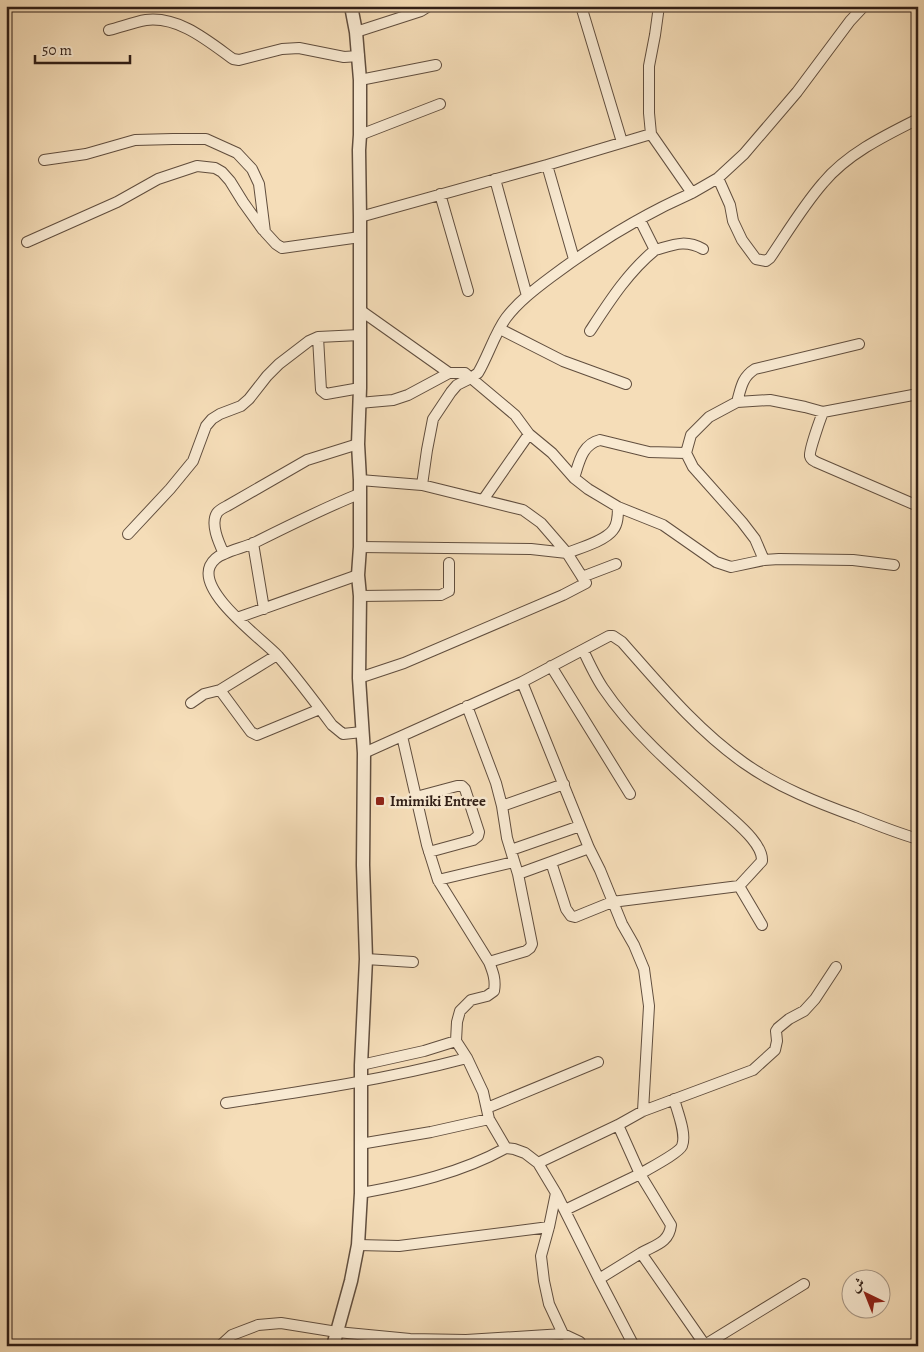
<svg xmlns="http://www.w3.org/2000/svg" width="924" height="1352" font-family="Alegreya,Amiri,serif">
<rect width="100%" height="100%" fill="#f5ddb8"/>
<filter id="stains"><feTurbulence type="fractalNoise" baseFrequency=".004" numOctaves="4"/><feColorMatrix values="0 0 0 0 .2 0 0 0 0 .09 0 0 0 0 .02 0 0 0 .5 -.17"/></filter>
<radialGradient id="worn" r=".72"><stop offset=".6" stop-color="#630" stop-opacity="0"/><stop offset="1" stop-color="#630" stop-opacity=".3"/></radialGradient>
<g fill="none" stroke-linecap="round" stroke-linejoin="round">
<g stroke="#614e3e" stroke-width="12">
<path id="minor" d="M581 6 622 142
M659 6 655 35 649 66V113L651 134 692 193 718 178 744 154 797 92 850 21 864 6
M109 30C121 27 134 22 146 20 179 16 208 41 233 59L239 60 282 49 299 48 344 57 359 56
M356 32 421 11 429 6
M360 80 436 65
M360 135 440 104
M44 160 86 154 135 140 173 139H206L237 153 252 169 259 184 265 232 276 244 282 248 360 237
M547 165 574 259
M718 178 730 205 733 221 742 240 756 259 766 261 770 258C787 233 803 206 823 183 847 154 884 136 918 119
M495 179 527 296
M440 194 468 291
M360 217 547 165 651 134
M27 242 117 202 158 179 197 166 215 168 222 172 230 181 243 202 263 230
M655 250C673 245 685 239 703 249
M360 310 449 373
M500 329 563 361 626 384
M590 331C609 302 628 272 655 250L640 220
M318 337 321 390 326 394 360 388
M737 402C741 388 742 377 755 369L859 344
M359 403 393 400 408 395 449 373H465L515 415 529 434 552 453 574 478 588 489 618 507 663 525 716 562 731 567 764 560 779 559 853 560 894 565
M823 412 918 394
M574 478C579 463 582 444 600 440L649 452 686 453
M360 480 422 485 523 510 541 523 567 553C580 548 605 541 613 530 618 524 618 515 618 507
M422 485 427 450 433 419 451 392 457 385 471 378 478 373C488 356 495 333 506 318 518 302 535 289 551 277 595 244 642 215 692 193
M359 494C324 508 290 525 256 542 246 547 234 549 224 554 218 556 213 560 210 566 198 593 262 639 278 656 297 678 315 702 332 725L343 734 362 732
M483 500 529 434
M128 534 170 489 193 461 206 426 212 419 220 414 241 406 249 399 267 376 279 364 309 341 318 337 360 335
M253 543 264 609
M224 554C219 543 210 524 217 513 219 510 223 508 227 506L307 460 358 444
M764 560 755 539 742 522 693 467 686 453 691 435 709 417 737 402 770 400 805 407 823 412C820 420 809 451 810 456 811 460 813 460 816 462L918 506
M582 577 616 564
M360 596 441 595 449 591V563
M237 618 358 575
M583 650C589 663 595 676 603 688 636 737 685 777 729 816 740 826 763 845 762 861L739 886 612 902 575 917 571 916 566 909 551 862 589 848
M551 666 630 794
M359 678 404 663 563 595 586 583 567 553 531 549 360 547
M522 682 609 636H613L622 642C660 685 697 730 744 763 778 787 818 803 857 817 877 825 897 833 918 839
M220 690 251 732 257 735 320 709
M191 703 204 694 220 690 277 655
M467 706 496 783 502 806 507 838 518 874 532 944 530 948 526 951 489 962C493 972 496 980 494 991L487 996 471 1000 460 1011 457 1022 456 1041 467 1058 483 1092 489 1119
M402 736 427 845 438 880 489 962
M364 753 522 682 589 848 600 870 622 924 634 945 644 969 649 1006 643 1111
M416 797 457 786H462L465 789 479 832 478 836 473 840 429 852
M502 806 564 784
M511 850 580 826
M518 874 551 862
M438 880 514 862
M739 886 762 925
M366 959 413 962
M361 1065 424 1051 456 1041
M226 1103C307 1091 388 1079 467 1058
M487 1108 598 1062
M618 1125 640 1174C648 1169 679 1153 682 1146 687 1134 677 1111 674 1099
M360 1144 431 1132 489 1119 506 1148 514 1149 525 1153 538 1163 556 1193 599 1279 634 1346
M538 1163 618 1125 643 1111 753 1070 775 1050 777 1041 776 1031 778 1028 789 1019 804 1011 815 999 836 967
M361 1193C411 1184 461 1173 506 1148
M556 1193 549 1227 541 1256 544 1281 549 1304 563 1334
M565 1210 640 1174 671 1225C669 1243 655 1245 641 1253
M358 1245 399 1246 549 1227
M599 1279 641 1253 705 1345
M466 1340 563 1334 580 1342
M220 1346 232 1335 258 1325 281 1323 337 1332 410 1339 466 1340V1346
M703 1346 804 1284"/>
</g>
<g stroke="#614e3e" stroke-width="15">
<path id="tertiary" d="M333 1346 351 1281 358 1245 361 1193V1065L366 959 363 865 364 753 359 678 360 596 358 575 360 547V480L358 444 360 388V217L359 150 360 135V80L356 32 351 6"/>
</g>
<use href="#minor" stroke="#f8e9d1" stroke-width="10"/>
<use href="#tertiary" stroke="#f8e9d1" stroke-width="12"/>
</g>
<rect fill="#8f2418" stroke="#f8e9d1" stroke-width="2" x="375" y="796" width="10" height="10" rx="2.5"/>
<g text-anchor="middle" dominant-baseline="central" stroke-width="5" stroke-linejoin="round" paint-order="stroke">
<g font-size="15" font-weight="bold" fill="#301e16" stroke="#f8e9d1" text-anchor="start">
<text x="390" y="801">Imimiki Entree</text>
</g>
</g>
<rect width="924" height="1352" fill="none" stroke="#f5ddb8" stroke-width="25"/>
<rect x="8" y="8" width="909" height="1337" fill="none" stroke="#301e16" stroke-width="2.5"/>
<rect x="12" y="12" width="899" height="1327" fill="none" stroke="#301e16"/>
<g transform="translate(866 1294) rotate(317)"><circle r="24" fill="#f8e9d1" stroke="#a89886"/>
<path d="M0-4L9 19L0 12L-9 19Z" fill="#8f2418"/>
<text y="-8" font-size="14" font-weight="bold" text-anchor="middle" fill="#301e16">ش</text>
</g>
<path d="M35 55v8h95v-8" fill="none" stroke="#301e16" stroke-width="2.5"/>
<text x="42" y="55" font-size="15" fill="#301e16" stroke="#f8e9d1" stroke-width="4" paint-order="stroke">50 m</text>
<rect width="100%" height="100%" filter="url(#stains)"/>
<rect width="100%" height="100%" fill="url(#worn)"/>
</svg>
